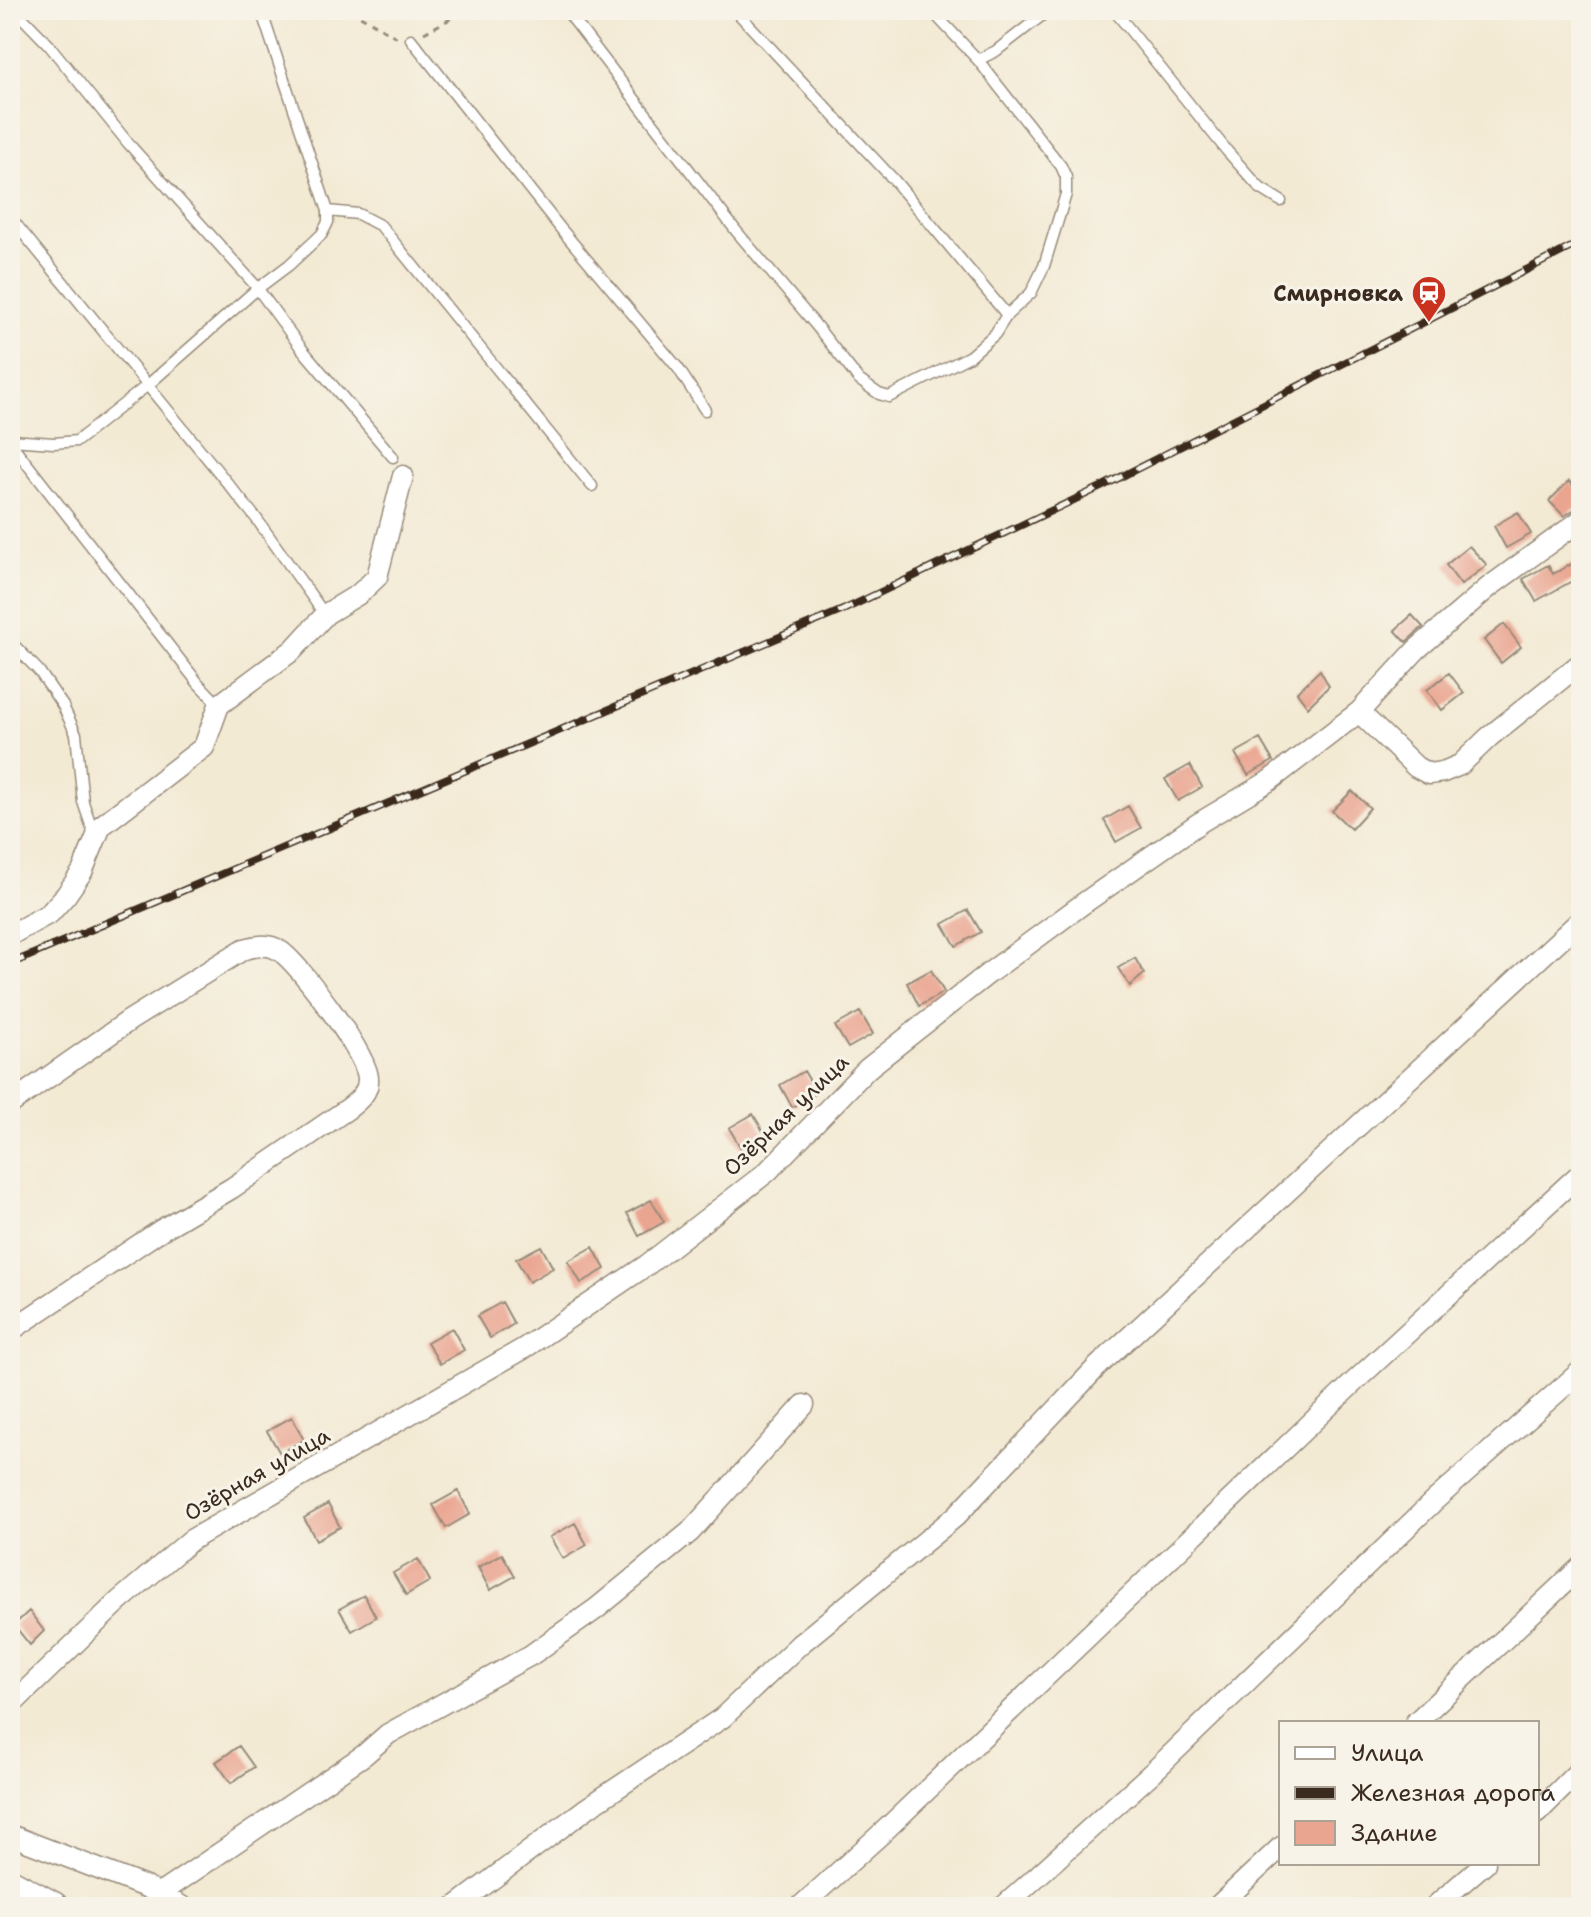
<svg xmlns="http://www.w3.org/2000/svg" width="1591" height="1917" font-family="'Shantell Sans',sans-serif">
<rect width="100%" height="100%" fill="#f7f3e8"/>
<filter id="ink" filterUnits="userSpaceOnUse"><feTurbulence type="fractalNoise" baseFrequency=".0125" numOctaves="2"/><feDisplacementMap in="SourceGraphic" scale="16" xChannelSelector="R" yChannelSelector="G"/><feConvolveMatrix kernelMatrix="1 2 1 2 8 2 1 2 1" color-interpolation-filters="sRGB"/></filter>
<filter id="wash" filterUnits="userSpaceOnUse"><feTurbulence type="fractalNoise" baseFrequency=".006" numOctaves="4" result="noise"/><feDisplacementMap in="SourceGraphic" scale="32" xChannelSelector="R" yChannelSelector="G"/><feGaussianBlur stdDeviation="1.8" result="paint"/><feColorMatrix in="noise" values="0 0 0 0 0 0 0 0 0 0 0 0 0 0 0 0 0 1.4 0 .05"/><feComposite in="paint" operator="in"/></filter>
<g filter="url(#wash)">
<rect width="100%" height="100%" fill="#f3ead4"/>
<g id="blocks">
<path fill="#eaa591" d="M1569 481 1581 494V505L1564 516 1549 501Z
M1518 512 1531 534 1506 548 1494 526Z
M1469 546 1487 565 1461 585 1446 565Z
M1581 559V576L1536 601 1523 579 1548 565 1553 574Z
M1412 615 1423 627 1406 642 1395 630Z
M1504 624 1521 647 1501 663 1484 640Z
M1320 670 1329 686 1308 707 1297 692Z
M1449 673 1464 693 1442 710 1427 690Z
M1260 739 1273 761 1248 775 1235 753Z
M1190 765 1202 787 1178 801 1165 779Z
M1352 791 1370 808 1351 829 1332 811Z
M1128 806 1141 828 1116 842 1104 820Z
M968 910 981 932 956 946 943 924Z
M1135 958 1144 974 1130 986 1118 968Z
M931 970 944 992 919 1006 907 983Z
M860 1012 873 1034 848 1048 835 1026Z
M804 1071 817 1093 792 1107 780 1085Z
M753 1114 766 1136 742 1150 729 1128Z
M651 1200 664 1222 639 1236 627 1213Z
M541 1246 553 1268 529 1282 516 1259Z
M593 1247 605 1269 581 1283 568 1261Z
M502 1302 514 1324 490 1338 477 1316Z
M452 1328 464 1350 440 1364 427 1342Z
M292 1417 304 1440 280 1453 267 1431Z
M458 1491 470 1514 446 1528 433 1505Z
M328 1504 340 1527 316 1540 304 1518Z
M575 1523 587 1545 563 1559 550 1537Z
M502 1554 515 1576 490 1590 478 1567Z
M418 1559 430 1581 406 1595 393 1573Z
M364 1595 376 1617 352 1631 339 1609Z
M29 1611 44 1631 30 1645 14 1625Z
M239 1746 254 1767 231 1783 216 1762Z"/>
</g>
</g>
<g filter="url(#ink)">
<use href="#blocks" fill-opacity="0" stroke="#978a79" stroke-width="2"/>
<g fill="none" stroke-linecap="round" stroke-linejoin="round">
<g stroke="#978a79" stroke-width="13">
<path id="lane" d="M15 10 49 45 128 143 255 285 302 349 393 457
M566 10 737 232 814 323 859 380 879 394 889 397 970 356 995 334 1007 315 1031 293 1044 266 1066 194V177L1061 166 978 60 931 10
M735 10 894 180 1007 315
M1114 10 1227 151 1260 188 1281 201
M411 39 561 229 678 368 705 410
M978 60 996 51 1049 10
M328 211 358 214 381 226 592 486
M10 217 256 518 320 608
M10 440 54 443 77 441 149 384 257 289 289 265 322 234 328 222V211L261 10
M10 442 198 683 219 705
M10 641 39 671 63 706 76 734 83 802 95 837"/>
</g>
<g stroke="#978a79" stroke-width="23">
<path id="street" d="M1359 712 1417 649 1489 587 1581 520
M10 935 50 913 66 895 82 872 101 826 204 747 219 705 293 650 326 614 359 594 377 577 403 476
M10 1104 130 1020 244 949C257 946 268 943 280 951 300 964 367 1055 368 1078 369 1092 359 1100 349 1108L232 1188 161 1230 10 1331
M10 1706 119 1601 191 1540 523 1349 647 1265 767 1172 867 1069 989 973 1084 903 1199 823 1269 781 1359 712 1416 767 1429 774 1443 772 1460 765 1489 737 1581 663
M1415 1723 1581 1567
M1537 1813 1581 1769
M10 1835 148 1888 183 1907
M161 1893 364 1755 388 1734 531 1655 596 1609 690 1532 804 1405
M455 1907 587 1808 722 1718 800 1644 956 1516 1097 1367 1581 920
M800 1907 881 1834 1355 1381 1581 1173
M1003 1907 1154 1771 1434 1501 1581 1371
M1217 1907 1281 1847
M1434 1907 1485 1863"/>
</g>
<g stroke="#978a79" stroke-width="33">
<path id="primary" d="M10 1884 53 1907"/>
</g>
<path stroke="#978a79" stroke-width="3" stroke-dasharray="6 6" stroke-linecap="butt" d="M350 10 398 38
M424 33 467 10"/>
<use href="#lane" stroke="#fff" stroke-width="10"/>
<use href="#street" stroke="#fff" stroke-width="20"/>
<use href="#primary" stroke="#fff" stroke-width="30"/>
<g stroke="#3b2a1e" stroke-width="8">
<path id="rail" d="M10 964 843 610 1101 487 1581 242"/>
</g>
<use href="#rail" stroke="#f7f3e8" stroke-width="5" stroke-dasharray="15" stroke-linecap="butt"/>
</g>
</g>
<defs>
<g id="station-pin" transform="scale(1.8)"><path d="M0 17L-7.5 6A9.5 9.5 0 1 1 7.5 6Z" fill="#c8321e" stroke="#f7f3e8"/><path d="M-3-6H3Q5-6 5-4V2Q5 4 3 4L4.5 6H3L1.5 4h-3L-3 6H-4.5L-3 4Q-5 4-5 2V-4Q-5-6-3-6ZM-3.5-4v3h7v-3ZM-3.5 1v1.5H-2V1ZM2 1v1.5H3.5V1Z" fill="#fff"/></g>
</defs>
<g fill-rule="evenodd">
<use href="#station-pin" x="1429" y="293"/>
</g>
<g text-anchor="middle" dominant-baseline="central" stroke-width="6" stroke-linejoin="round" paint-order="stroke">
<g font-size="22" font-weight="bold" fill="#3b2a1e" stroke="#f7f3e8" text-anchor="end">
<text x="1403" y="293">Смирновка</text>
</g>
<g font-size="22" fill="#3b2a1e" stroke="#f7f3e8">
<text transform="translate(786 1115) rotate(-44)">Озёрная улица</text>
<text transform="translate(257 1474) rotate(-30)">Озёрная улица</text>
</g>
</g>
<rect width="1591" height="1917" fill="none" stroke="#f7f3e8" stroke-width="40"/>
<rect x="1279" y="1721" width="260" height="144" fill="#f7f3e8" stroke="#aca397" stroke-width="2"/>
<rect x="1295" y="1747" width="40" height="12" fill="#ffffff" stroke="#aca397" stroke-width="2"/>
<text x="1351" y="1761" font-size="24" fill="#3b2a1e">Улица</text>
<rect x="1295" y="1787" width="40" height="12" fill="#3b2a1e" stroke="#aca397" stroke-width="2"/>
<text x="1351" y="1801" font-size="24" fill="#3b2a1e">Железная дорога</text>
<rect x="1295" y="1821" width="40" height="24" fill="#eaa591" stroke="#aca397" stroke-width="2"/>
<text x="1351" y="1841" font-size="24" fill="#3b2a1e">Здание</text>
</svg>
